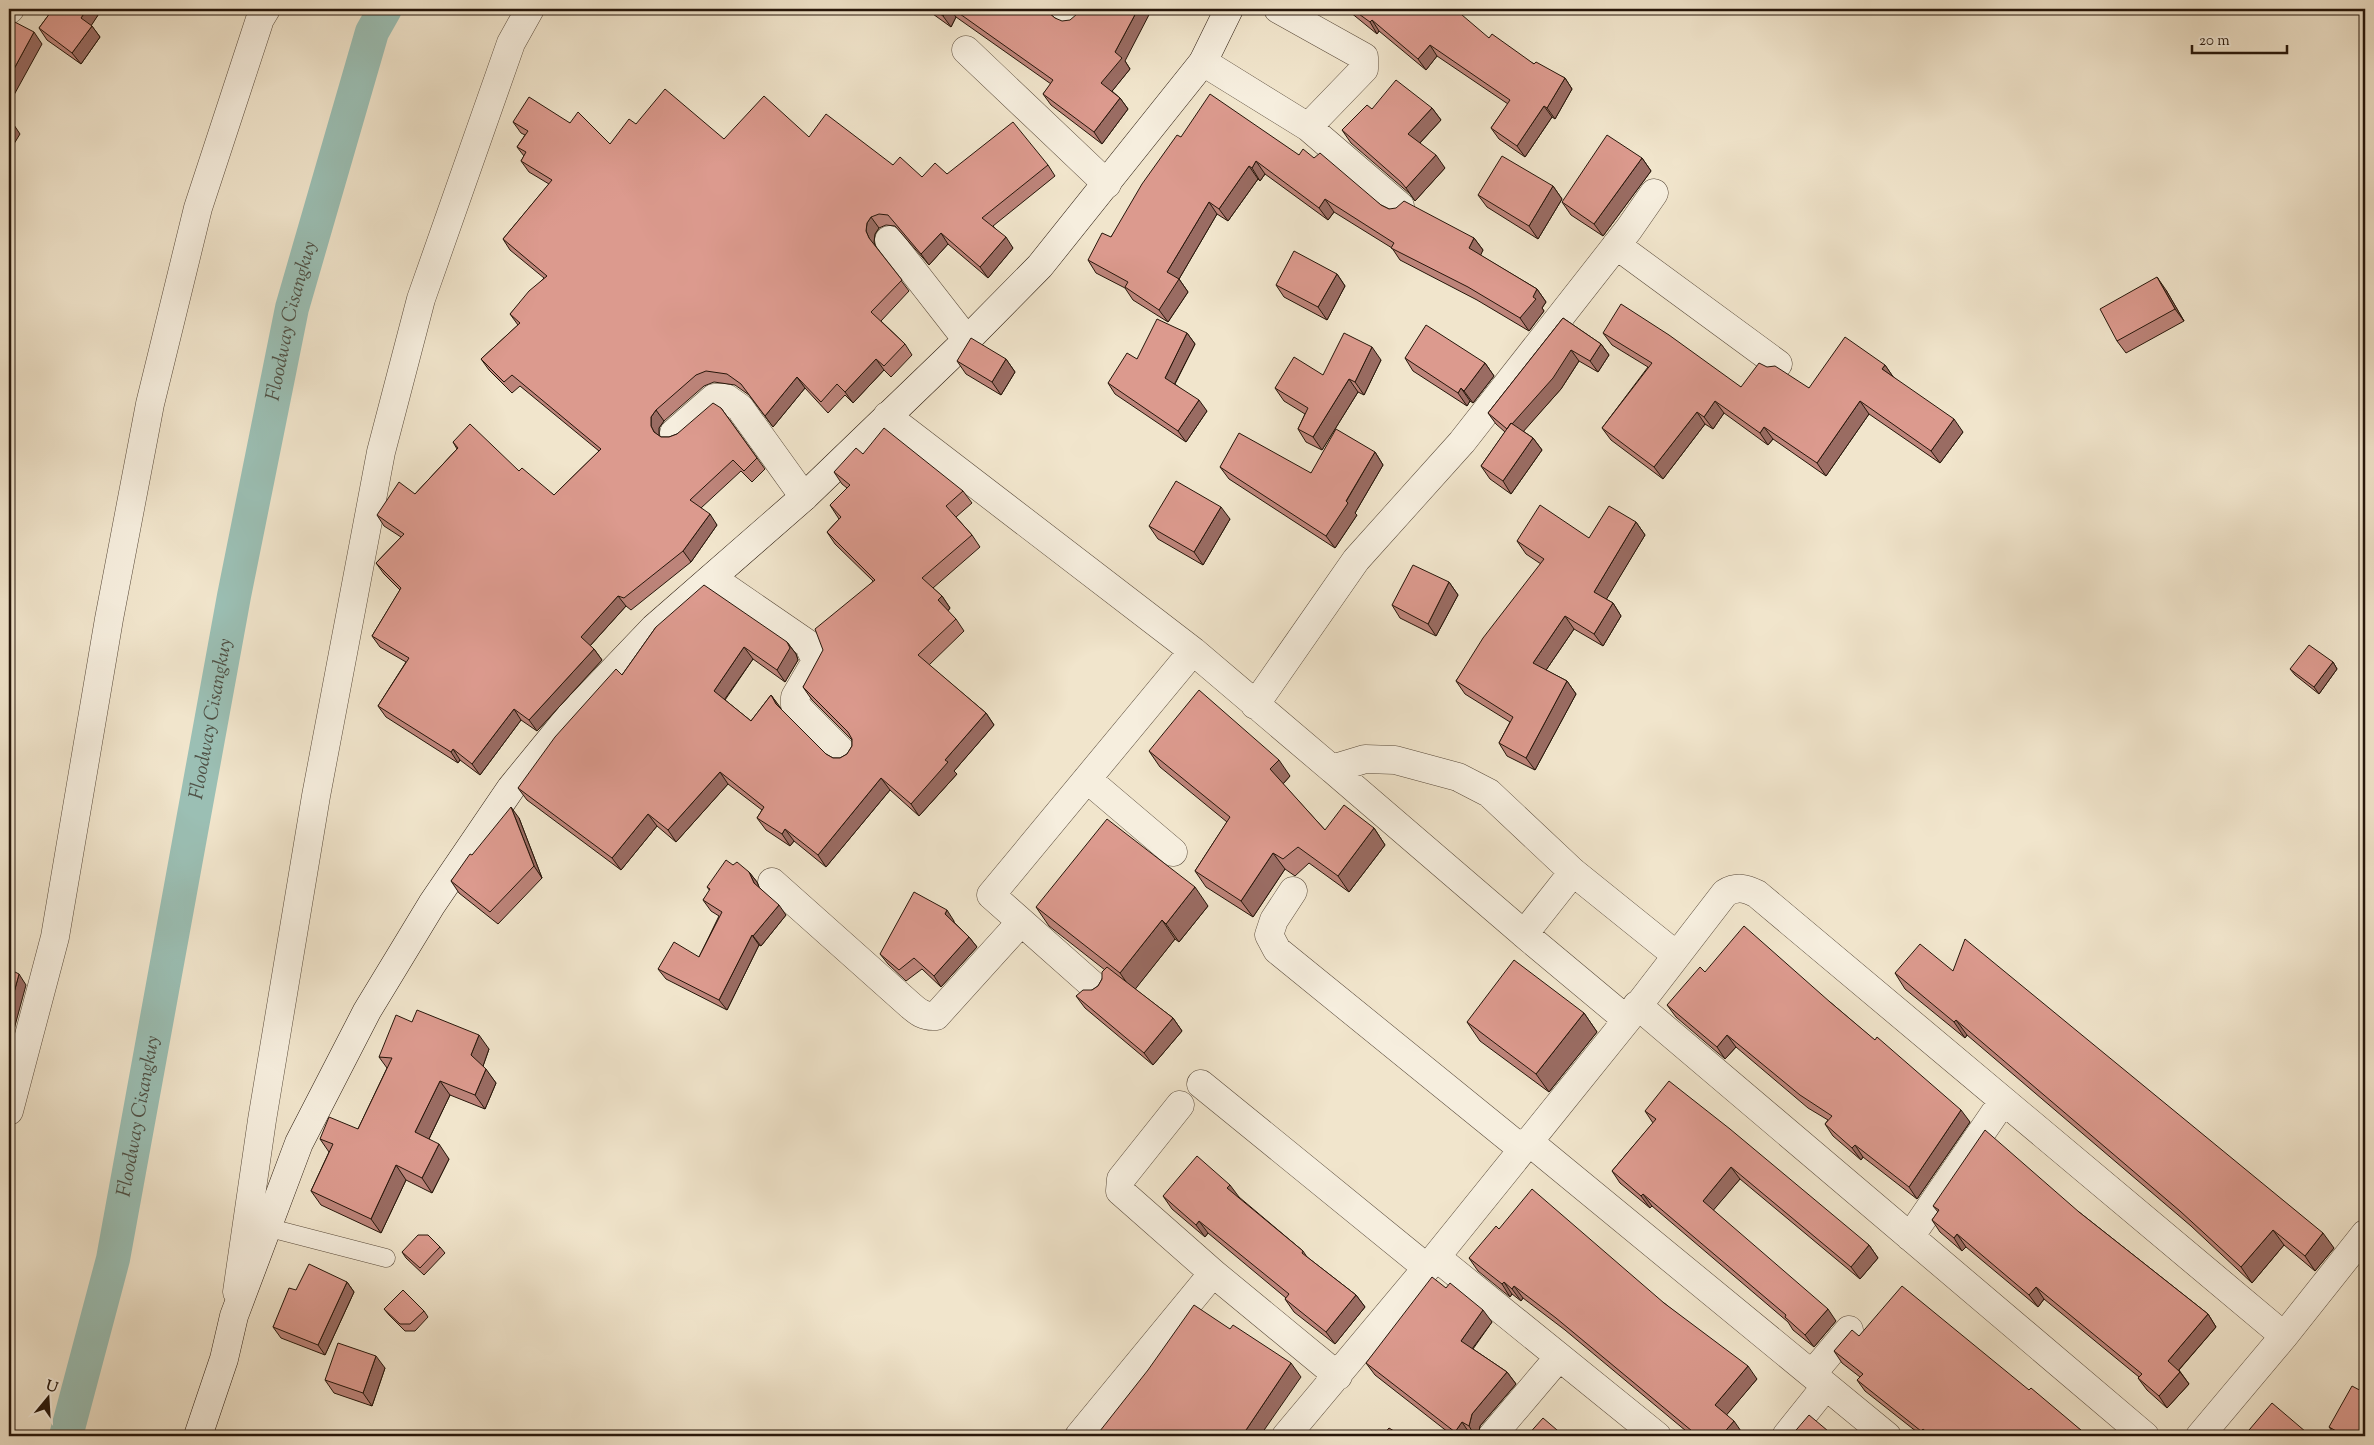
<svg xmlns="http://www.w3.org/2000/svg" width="2374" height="1445" font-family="'Sorts Mill Goudy',serif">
<rect width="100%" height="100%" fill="#f1e5cc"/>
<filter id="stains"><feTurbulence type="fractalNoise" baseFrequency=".004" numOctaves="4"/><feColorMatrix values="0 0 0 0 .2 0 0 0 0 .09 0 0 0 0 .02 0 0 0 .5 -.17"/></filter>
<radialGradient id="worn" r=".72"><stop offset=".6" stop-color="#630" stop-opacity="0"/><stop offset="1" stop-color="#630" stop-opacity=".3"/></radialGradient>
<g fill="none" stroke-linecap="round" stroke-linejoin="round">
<path stroke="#9bbfb4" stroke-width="34" id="s1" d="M66 1436 113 1259 234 596 292 308 372 32 385 9"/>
<g stroke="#594a3a" stroke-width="19">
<path id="lane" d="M266 1227 386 1258"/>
</g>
<g stroke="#594a3a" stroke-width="29">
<path id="street" d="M1061 9 1072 17
M1278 9 1364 57V69L1308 127
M9 10 10 9
M966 50 1107 184
M1203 62 1308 127 1400 206
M889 240 967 340
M1616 245 1778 364
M887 416 1193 651 1332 769 1365 759 1395 760 1458 777 1489 793 1573 872 1676 955
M674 433 714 398H726L740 408 804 497
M712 578 808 644 816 661 795 697V705L845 755
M1255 705 1356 560 1462 442 1629 229 1654 193
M1332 769 1524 934
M1087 779 1173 852
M1573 872 1524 934 1627 1020
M772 882 910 1005C918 1012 924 1017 936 1016L1021 922
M1293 891 1274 920 1269 935 1277 950 1522 1149
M1096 988 991 895 1193 651
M1637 1005 2145 1436
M1201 1084 1427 1268
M1180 1105 1121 1179 1120 1191 1213 1273 1338 1376
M9 1111 55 937 109 619 150 404 198 208 260 19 266 9
M1528 1141 1887 1436
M1910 1237 2003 1101
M1436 1257 1657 1436
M237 1292 262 1120 316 796 381 452 421 299 511 43 530 9
M1812 1374 1849 1330
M1079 1436 1213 1273
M1286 1436 1436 1257 1627 1020 1725 893C1737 886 1745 888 1757 894L2284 1336
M1492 1436 1559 1357
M1786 1436 1826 1386
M2200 1436 2284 1336 2365 1234"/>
</g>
<g stroke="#26160a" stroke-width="29">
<path id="secondary" d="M198 1436 224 1359 234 1316 299 1143 367 1011 432 904 511 788 569 717 654 628 804 497 967 340 1040 266 1203 62 1229 9"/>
</g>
<use href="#lane" stroke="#f6eede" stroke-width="18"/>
<use href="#street" stroke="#f6eede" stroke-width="28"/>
<use href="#secondary" stroke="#f6eede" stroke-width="28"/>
</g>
<path fill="#bd847a" stroke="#26160a" d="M53 9H102L91 25 100 37 81 64 47 40 39 28Z
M926 9H1046V10L1055 18 1125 61 1130 69 1112 91 1120 98 1128 109 1102 144 1051 105 1043 94 1051 84 956 17 951 27Z
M1347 9H1352L1489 38 1534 64 1565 78 1572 89 1555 119 1552 117 1525 157 1499 139 1491 128 1508 104 1437 56 1426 70 1379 31 1377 34 1350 12Z
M1432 108 1441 120 1420 143 1445 168 1415 201 1410 194 1351 143 1342 130 1372 109Z
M513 122 570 123 610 144 636 124 724 139 809 137 893 165 922 177 947 174 1048 165 1055 176 993 226 1013 248 988 278 948 244 929 265 895 226 886 225 879 228 875 234 874 242 876 247 909 291 881 321 905 344 912 355 891 377 884 370 853 403 845 395 828 413 805 388 773 427 749 395 735 385 714 382 704 386 664 421 659 428V435L661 437H669L677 434 721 408 765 469 752 482 741 471 701 508 717 525 691 562 631 610 626 606 590 646 594 649 602 660 537 731 521 720 480 775 460 760 458 763 386 717 378 706 406 662 380 647 372 636 400 590 384 574 376 563 401 537 384 526 377 515 415 494 457 449 453 442 519 471 554 495 599 451 520 386 512 393 489 370 481 359 518 325 510 314 544 278 510 250 503 239 549 184 529 172 521 161 524 156 517 147 525 135 521 133Z
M1181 137 1299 155 1314 158 1381 205 1389 209 1474 238 1483 250 1480 255 1537 289 1546 302 1542 308 1544 311 1529 331 1477 300 1400 260 1392 248 1334 212 1328 220 1265 174 1260 181 1258 179 1228 221 1217 214 1179 279 1188 292 1168 322 1133 300 1125 288 1096 273 1088 260 1111 237Z
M1642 158 1651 171 1603 236 1571 215 1562 202Z
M1553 186 1562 199 1538 239 1487 207 1478 195Z
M1337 274 1345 286 1327 320 1284 297 1276 285Z
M2166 290 2184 321 2126 353 2117 341Z
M1563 318 1601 344 1609 355 1598 372 1579 361 1561 389 1523 431 1533 438 1542 450 1511 494 1490 479 1481 466 1505 432 1496 424 1488 413Z
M1187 333 1195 344 1175 384 1207 411 1186 442 1115 394 1108 383 1137 359Z
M1603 333 1741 387 1809 388 1885 365 1893 377 1963 432 1940 463 1869 414 1826 476 1773 439 1768 445 1724 413 1713 429 1705 424 1663 479 1611 440 1602 428 1648 367 1612 345Z
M1405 358 1485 363 1494 376 1473 403 1470 401 1467 406 1413 371Z
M1006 359 1015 372 1001 395 966 374 957 361Z
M1381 360 1364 395 1358 392 1322 450 1306 442 1298 429 1305 414 1284 401 1275 388Z
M1375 452 1383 465 1355 513 1357 515 1335 548 1229 479 1220 467 1311 473Z
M863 454 963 491 972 503 956 517 972 535 980 547 933 588 942 596 950 608 948 611 956 619 964 631 929 665 986 713 994 725 954 771 957 774 919 816 890 790 826 867 794 841 790 846 766 830 757 818 762 810 728 784 676 842 657 826 621 870 527 800 518 788 622 675 656 627 787 642 796 654 798 660 785 682 753 659 725 700 751 721 771 695 781 709 826 754 833 758H840L847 754 852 746V740L812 700 803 687 873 581 835 544 827 532 839 519 830 505 847 488 842 484 834 472Z
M1230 519 1203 565 1158 539 1149 526Z
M1636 522 1645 535 1606 599 1613 603 1621 616 1603 646 1574 629 1546 670 1567 681 1576 694 1535 770 1507 756 1499 743 1510 722 1465 694 1456 681 1541 564 1526 554 1517 541 1589 538Z
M1449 582 1458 595 1436 636 1400 618 1392 605Z
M2333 662 2337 669 2319 694 2295 675 2290 669Z
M1149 751 1290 776 1283 784 1325 830 1374 828 1385 845 1349 892 1309 863 1295 876 1285 869 1253 917 1206 887 1195 871 1227 822 1160 767Z
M519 818 542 878 498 924 459 893 451 881 472 855Z
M733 865 749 872 757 882 759 887 786 915 761 946 759 945 727 1010 666 979 658 969 699 957 719 916 711 911 703 900 710 891 707 887Z
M1208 906 1179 942 1175 939 1135 989 1173 1018 1182 1031 1153 1065 1085 1008 1076 996 1092 990 1098 986 1102 979 1105 970 1049 926 1036 907Z
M954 921V922L969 937 977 947 941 987 922 969 906 981 888 964 880 954Z
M1953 971 2334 1248 2315 1271 2284 1245 2252 1283 2191 1226 1967 1035 1965 1038 1905 989 1895 973Z
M1705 972 1830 1002 1970 1122 1917 1199 1863 1157 1861 1160 1833 1136 1825 1124 1828 1120 1808 1108 1736 1047 1725 1059 1676 1017 1667 1005Z
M1584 1013 1597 1032 1549 1092 1480 1041 1467 1022Z
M489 1049 483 1066 496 1083 485 1109 450 1095 429 1139 449 1159 432 1193 406 1180 381 1233 321 1205 311 1191 329 1152 320 1139 358 1129 387 1068 379 1057Z
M1645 1111 1869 1245 1878 1258 1860 1279 1740 1179 1713 1210 1836 1321 1814 1347 1793 1330 1788 1322 1652 1206 1650 1208 1620 1183 1612 1171 1653 1123Z
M1163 1196 1239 1197 1303 1251 1307 1257 1356 1295 1365 1307 1335 1344 1294 1312 1285 1299 1286 1298 1208 1233 1205 1237 1172 1209Z
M1933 1206 2079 1212 2208 1314 2216 1327 2179 1370 2189 1384 2167 1408 2147 1390 2138 1378 2139 1377 2044 1299 2038 1307 1966 1247 1962 1251 1940 1232 1932 1220 1938 1212Z
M1499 1229 1664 1303 1757 1379 1726 1415 1743 1434 1740 1436H1692L1565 1330 1523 1298 1521 1301 1512 1294 1510 1297 1478 1271 1469 1258Z
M440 1247 445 1253 424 1275 406 1258 402 1252Z
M347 1282 354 1292 325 1355 281 1338 273 1327 296 1290Z
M384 1309 424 1311 428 1317 415 1331H405L389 1315Z
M1492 1322 1473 1349 1507 1372 1516 1384 1480 1426 1478 1436H1474L1470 1434 1469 1436H1453L1375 1375 1366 1363Z
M1859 1336 2029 1390 2088 1436H1922L1865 1391 1857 1380 1860 1377 1842 1363 1834 1351Z
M385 1368 372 1406 334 1393 325 1380Z
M2329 1427 2365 1436H2336Z"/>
<path fill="#9a6c63" stroke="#26160a" d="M87 9H102L89 29 81 18Z
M947 9H950L956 17 951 27 943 16Z
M1138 9H1152L1125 61 1130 69 1109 95 1101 83 1115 52Z
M1372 20 1379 31 1377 34 1370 22Z
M92 26 100 37 81 64 72 53Z
M34 32 42 44 9 104V78Z
M1430 45 1437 56 1426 70 1418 59Z
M1565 78 1572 89 1555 119 1547 108Z
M1120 98 1128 109 1102 144 1094 132Z
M1544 106 1552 117 1525 157 1517 146Z
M1432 108 1441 120 1416 147 1408 134Z
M12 122 20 134 9 152V128Z
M1436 155 1445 168 1415 201 1406 188Z
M1642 158 1651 171 1603 236 1594 224Z
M1256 161 1265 174 1260 181 1252 168Z
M1249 166 1258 179 1228 221 1219 209Z
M1553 186 1562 199 1538 239 1529 226Z
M1325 199 1334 212 1328 220 1319 208Z
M1209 202 1217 214 1179 279 1188 292 1168 322 1159 310 1167 272Z
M871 217 879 228 875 234 874 242 876 249 869 238 866 231 867 223Z
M941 233 948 244 929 265 921 254Z
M1006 237 1013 248 988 278 980 267Z
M1474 238 1483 250 1478 261 1469 248Z
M1337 274 1345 286 1327 320 1318 307Z
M2157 277 2166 290 2184 321 2175 309Z
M1537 289 1546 302 1542 308 1544 311 1529 331 1520 318Z
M1187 333 1195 344 1172 389 1165 378Z
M1601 344 1609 355 1598 372 1590 361Z
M1372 347 1381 360 1364 395 1355 382Z
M1571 350 1579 361 1561 389 1515 441 1507 430Z
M876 359 884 370 853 403 845 392Z
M1006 359 1015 372 1001 395 992 382Z
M1485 363 1494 376 1473 403 1464 391Z
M1885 365 1894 378 1882 369Z
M797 377 805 388 773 427 765 416Z
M1349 379 1358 392 1322 450 1313 437Z
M1461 388 1470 401 1467 406 1458 393Z
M1199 400 1207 411 1186 442 1178 431Z
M1715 401 1724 413 1713 429 1704 417Z
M1860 401 1869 414 1826 476 1817 463Z
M656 410 664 421 659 428V436L654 432 651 426V417Z
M1697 412 1705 424 1663 479 1654 467Z
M1954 419 1963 432 1940 463 1931 451Z
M1764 427 1773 439 1768 445 1760 433Z
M1533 438 1542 450 1511 494 1503 481Z
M1375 452 1383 465 1355 513 1357 515 1335 548 1326 536Z
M1221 507 1230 519 1203 565 1194 552Z
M710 514 717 525 691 562 683 551Z
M1636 522 1645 535 1603 605 1594 592Z
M1449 582 1458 595 1436 636 1428 624Z
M618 596 626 606 588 648 581 637Z
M942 596 950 608 946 613 938 600Z
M1613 603 1621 616 1603 646 1594 634Z
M1565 616 1574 629 1542 676 1533 663Z
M787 642 796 654 798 660 785 682 777 670Z
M744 647 753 659 722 703 714 691Z
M594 649 602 660 537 731 529 720Z
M2333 662 2337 669 2319 694 2314 687Z
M1567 681 1576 694 1535 770 1526 758Z
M771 695 780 707 784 716 776 704Z
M514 709 521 720 480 775 472 764Z
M986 713 994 725 954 771 957 774 919 816 911 804 945 760Z
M453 749 460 760 458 763 451 752Z
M1279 760 1290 776 1282 785 1270 769Z
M720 772 728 784 676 842 668 830Z
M881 778 890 790 826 867 818 855Z
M511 807 519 818 542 878 534 866Z
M648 814 657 826 621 870 612 858Z
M1374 828 1385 845 1349 892 1338 876Z
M785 829 794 841 790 846 782 834Z
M1273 853 1285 869 1253 917 1241 901Z
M749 872 757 882 762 894 754 883Z
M1195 887 1208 906 1179 942 1166 924Z
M779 905 786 915 761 946 753 936Z
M947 910 954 921 952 924 945 914Z
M1162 920 1175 939 1133 992 1120 973Z
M752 935 759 945 727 1010 719 1000Z
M969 937 977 947 941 987 934 976Z
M19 974 26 985 9 1048V1011Z
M1584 1013 1597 1032 1549 1092 1536 1074Z
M1173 1018 1182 1031 1153 1065 1144 1053Z
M1956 1020 1967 1035 1965 1038 1954 1022Z
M479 1035 489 1049 482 1069 471 1055Z
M1727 1035 1736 1047 1725 1059 1717 1047Z
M486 1069 496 1083 485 1109 475 1095Z
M440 1081 450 1095 425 1147 415 1132Z
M1961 1110 1970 1122 1917 1199 1909 1187Z
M439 1144 449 1159 432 1193 422 1178Z
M1855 1145 1863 1157 1861 1160 1852 1148Z
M396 1165 406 1180 381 1233 371 1219Z
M1731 1167 1740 1179 1711 1213 1703 1201Z
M1230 1185 1239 1197 1236 1201 1227 1188Z
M1643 1194 1652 1206 1650 1208 1641 1196Z
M1199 1221 1208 1233 1205 1237 1196 1225Z
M2273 1230 2284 1245 2252 1283 2241 1267Z
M2323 1233 2334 1248 2315 1271 2305 1256Z
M1957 1234 1966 1247 1962 1251 1954 1238Z
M1869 1245 1878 1258 1860 1279 1851 1267Z
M347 1282 354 1292 325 1355 318 1345Z
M1504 1282 1512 1294 1510 1297 1502 1284Z
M1514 1286 1523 1298 1521 1301 1512 1289Z
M2036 1287 2044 1299 2038 1307 2029 1295Z
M1356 1295 1365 1307 1335 1344 1326 1332Z
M1828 1309 1836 1321 1814 1347 1805 1335Z
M1483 1310 1492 1322 1469 1353 1461 1341Z
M2208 1314 2216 1327 2176 1373 2168 1361Z
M376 1356 385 1368 372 1406 363 1393Z
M1291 1363 1301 1377 1260 1436H1242Z
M1748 1366 1757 1379 1724 1418 1715 1405Z
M1507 1372 1516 1384 1480 1426 1478 1436H1475L1469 1426 1472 1414Z
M2180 1372 2189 1384 2167 1408 2159 1396Z
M1734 1421 1743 1434 1740 1436H1721Z
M1462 1422 1470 1434 1469 1436H1458L1455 1432Z
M1923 1429 1928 1436H1925L1921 1431Z
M2306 1432 2309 1436H2302Z"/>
<path fill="#dc9a8e" stroke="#26160a" d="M53 9H87L81 18 92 26 72 53 39 28Z
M933 9H947L943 16Z
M953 9H1044L1055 18 1062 21 1070 20 1077 14 1079 9H1138L1115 52 1122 58 1101 83 1120 98 1094 132 1043 94 1053 80Z
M1352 9H1455L1489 38 1492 34 1534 64 1536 62 1565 78 1547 108 1544 106 1517 146 1491 128 1510 100 1430 45 1418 59 1372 20 1370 22Z
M9 19 34 32 9 78Z
M1396 80 1432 108 1408 134 1436 155 1406 188 1401 182 1342 130 1367 105 1372 109Z
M665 89 724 139 764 96 809 137 826 114 893 165 900 157 922 177 935 163 947 174 1013 122 1048 165 982 218 1006 237 980 267 941 233 921 254 888 215 879 214 871 217 867 223 866 231 869 238 902 280 871 312 905 344 884 366 876 359 845 392 837 384 821 402 797 377 765 416 741 384 727 374 706 371 696 375 656 410 651 417V426L654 432 661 437H669L677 434 713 403 721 408 757 458 744 471 733 460 690 500 710 514 683 551 624 598 618 596 581 637 594 649 529 720 514 709 472 764 453 749 451 752 378 706 409 658 372 636 401 588 376 563 404 534 377 515 399 482 415 494 458 448 453 442 470 424 519 471 522 468 554 495 601 449 512 375 504 382 481 359 520 323 510 314 529 291 547 276 503 239 552 180 521 161 526 152 517 147 528 131 513 122 529 97 570 123 578 112 610 144 629 119 636 124Z
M1210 94 1299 155 1303 149 1314 158 1320 153 1381 205 1389 209 1396 208 1404 201 1474 238 1469 248 1537 289 1533 297 1536 299 1520 318 1468 287 1391 248 1394 243 1325 199 1319 208 1256 161 1252 168 1249 166 1219 209 1209 202 1167 272 1179 279 1159 310 1125 287 1128 282 1088 260 1102 233 1111 237 1142 184 1177 135 1181 137Z
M9 120 12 122 9 128Z
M1607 135 1642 158 1594 224 1562 202Z
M1502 156 1553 186 1529 226 1478 195Z
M1294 251 1337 274 1318 307 1276 285Z
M2157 277 2175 309 2117 341 2100 309Z
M1621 304 1669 335 1741 387 1759 363 1767 367 1775 366 1809 388 1845 337 1885 365 1882 369 1954 419 1931 451 1860 401 1817 463 1764 427 1760 433 1715 401 1704 417 1697 412 1654 467 1602 428 1652 363 1603 333Z
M1563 318 1601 344 1590 361 1571 350 1553 378 1512 424 1511 423 1507 429 1488 413Z
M1157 319 1187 333 1165 378 1199 400 1178 431 1108 383 1127 353 1137 359Z
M1426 325 1485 363 1464 391 1461 388 1458 393 1405 358Z
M1344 333 1372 347 1355 382 1349 379 1313 437 1298 429 1308 408 1275 388 1294 357 1323 375Z
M971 338 1006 359 992 382 957 361Z
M1511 423 1533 438 1503 481 1481 466Z
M884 428 963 491 946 506 972 535 922 578 942 596 938 600 956 619 918 655 986 713 945 760 948 762 911 804 881 778 818 855 785 829 782 834 757 818 764 807 720 772 668 830 648 814 612 858 518 788 555 737 616 669 622 675 656 627 704 585 787 642 790 648 777 670 744 647 714 691 751 721 771 695 776 704 826 754 833 758H840L847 754 852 746V739L848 732 803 687 823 650 815 629 875 580 827 532 841 517 830 505 850 485 834 472 856 448 863 454Z
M1336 429 1375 452 1346 501 1348 503 1326 536 1220 467 1239 433 1311 473Z
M1176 481 1221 507 1194 552 1149 526Z
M1540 505 1589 538 1609 506 1636 522 1594 592 1613 603 1594 634 1565 616 1533 663 1567 681 1526 758 1499 743 1513 717 1456 681 1483 638 1544 559 1517 541Z
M1413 565 1449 582 1428 624 1392 605Z
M2309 645 2333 662 2314 687 2290 669Z
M1199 690 1279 760 1270 769 1325 830 1344 805 1374 828 1338 876 1298 847 1283 859 1273 853 1241 901 1195 871 1230 817 1149 751Z
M511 807 534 866 490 912 451 881 470 854 472 855Z
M1107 819 1195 887 1166 924 1162 920 1120 973 1036 907Z
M726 860 733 865 737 862 749 872 754 883 779 905 753 936 752 935 719 1000 658 969 674 942 699 957 722 912 703 900 710 889 707 887Z
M914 892 947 910 945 914 969 937 934 976 914 958 899 970 880 954Z
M1744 926 1830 1002 1875 1040 1877 1037 1961 1110 1909 1187 1855 1145 1852 1148 1825 1124 1832 1116 1800 1095 1727 1035 1717 1047 1667 1005 1700 967 1705 972Z
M1965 939 2323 1233 2305 1256 2273 1230 2241 1267 2180 1211 1956 1020 1954 1022 1895 973 1920 944 1953 971Z
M1514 960 1584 1013 1536 1074 1467 1022Z
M1107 967 1173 1018 1144 1053 1076 996 1083 990H1092L1098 986 1102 979V972Z
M9 969 19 974 9 1011Z
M417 1010 479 1035 471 1055 486 1069 475 1095 440 1081 415 1132 439 1144 422 1178 396 1165 371 1219 311 1191 333 1144 320 1139 329 1117 358 1129 392 1058 379 1057 396 1015 412 1022Z
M1669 1081 1730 1129 1869 1245 1851 1267 1731 1167 1703 1201 1828 1309 1805 1335 1785 1317 1786 1315 1643 1194 1641 1196 1612 1171 1656 1119 1645 1111Z
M1985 1130 2079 1212 2208 1314 2168 1361 2180 1372 2159 1396 2138 1378 2142 1374 2036 1287 2029 1295 1957 1234 1954 1238 1932 1220 1939 1210 1933 1206Z
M1197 1156 1230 1185 1227 1188 1303 1251 1302 1253 1356 1295 1326 1332 1285 1299 1289 1294 1199 1221 1196 1225 1163 1196Z
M1532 1189 1664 1303 1748 1366 1715 1405 1734 1421 1721 1436H1698L1556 1318 1514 1286 1512 1289 1504 1282 1502 1284 1469 1258 1496 1226 1499 1229Z
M418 1235H428L440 1247 420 1268 402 1252Z
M309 1264 347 1282 318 1345 273 1327 289 1288 296 1290Z
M1432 1277 1446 1288 1450 1283 1483 1310 1461 1341 1507 1372 1472 1414 1469 1426 1462 1422 1455 1432 1366 1363Z
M1902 1286 2029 1390 2031 1388 2088 1436H1931L1923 1429 1921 1431 1857 1380 1863 1374 1834 1351 1852 1330 1859 1336Z
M403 1290 424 1311 410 1324H400L384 1309Z
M1194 1305 1230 1329 1233 1325 1291 1363 1242 1436H1096L1148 1370Z
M338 1343 376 1356 363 1393 325 1380Z
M2352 1386 2365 1393V1436H2345L2329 1427Z
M2272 1403 2306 1432 2302 1436H2244Z
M1809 1415 1834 1436H1791Z
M1543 1418 1564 1436H1527Z
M1389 1428 1402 1436H1382Z"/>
<g text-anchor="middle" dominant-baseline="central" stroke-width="4" stroke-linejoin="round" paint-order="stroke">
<g font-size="20" font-style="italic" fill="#4f5146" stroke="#f6eede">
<text stroke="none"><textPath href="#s1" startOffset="1138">Floodway Cisangkuy</textPath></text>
<text stroke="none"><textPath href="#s1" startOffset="732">Floodway Cisangkuy</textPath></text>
<text stroke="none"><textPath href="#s1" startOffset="328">Floodway Cisangkuy</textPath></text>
</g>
</g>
<rect width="2374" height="1445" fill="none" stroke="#f1e5cc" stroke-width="30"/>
<rect x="10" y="10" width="2354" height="1425" fill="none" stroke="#26160a" stroke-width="2.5"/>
<rect x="15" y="15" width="2344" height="1415" fill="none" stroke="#26160a"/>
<g transform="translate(48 1398) rotate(18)" stroke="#f6eede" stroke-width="4" paint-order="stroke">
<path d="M0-4L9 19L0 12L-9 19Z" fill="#26160a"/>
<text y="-8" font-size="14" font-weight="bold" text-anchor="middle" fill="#26160a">U</text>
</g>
<path d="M2192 45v8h95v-8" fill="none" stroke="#26160a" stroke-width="2.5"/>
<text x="2199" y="45" font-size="15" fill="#26160a" stroke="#f6eede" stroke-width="4" paint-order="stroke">20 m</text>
<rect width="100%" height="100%" filter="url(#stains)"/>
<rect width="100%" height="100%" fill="url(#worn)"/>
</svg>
